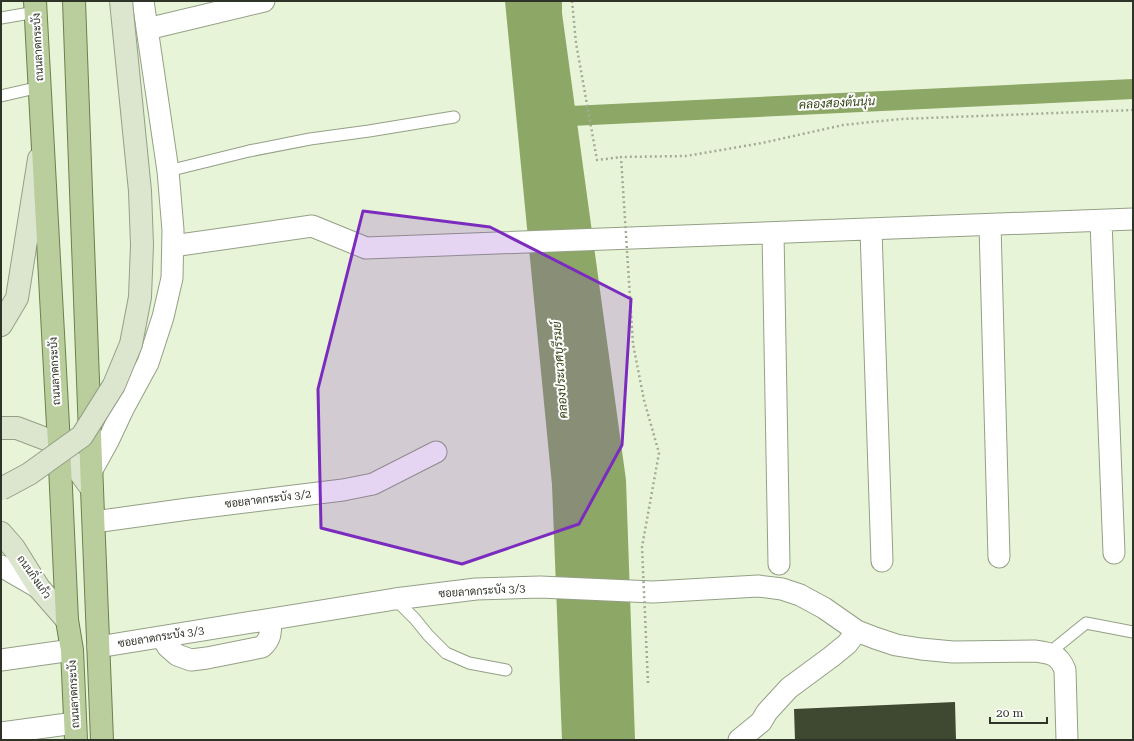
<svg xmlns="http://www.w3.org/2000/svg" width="1134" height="741" font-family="'Roboto Serif',Sarabun,serif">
<rect width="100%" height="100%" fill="#e8f4d8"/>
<path fill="#8ca766" d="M505 1H562V13L626 480 635 740H562L552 485Z"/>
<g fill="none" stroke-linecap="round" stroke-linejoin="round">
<path stroke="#8ca766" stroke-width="20" d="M550 117 1133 89"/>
</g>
<path fill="#3f4932" d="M955 702 956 740H795L794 709Z"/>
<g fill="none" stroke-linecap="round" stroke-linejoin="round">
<g stroke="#94a086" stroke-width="13">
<path id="service" d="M1 18 36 12
M1 96 40 87
M168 171 249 151 310 139 369 131 454 117
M395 599 415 619 428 635 446 653 469 663 506 670
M1049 653 1086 623 1133 632"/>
</g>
<g stroke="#94a086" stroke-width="23">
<path id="minor" d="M147 29 264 1
M1101 221 1114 553
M990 225 999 557
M871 230 882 561
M773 233 779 564
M173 246 312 226 366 248 1133 219
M92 470 108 441 123 409 148 363 163 317 172 278 173 230 168 171 143 1
M94 522 188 509 343 490 373 484 436 452
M1 566 39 588
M162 637 168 647 177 655 191 660 207 658 262 647C272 638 270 632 271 620
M98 647 395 599 476 589 540 587 653 592 758 586 782 589 800 595 824 608 857 631 875 638 896 645 921 649 953 652 1035 651C1050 653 1059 654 1065 670L1067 740
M1 660 72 650
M1 733 75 723
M739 740 761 722 767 712 789 688 831 657 847 644 857 631"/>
</g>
<g stroke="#94a086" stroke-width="24">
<path id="secondary" d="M1 325 17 298 39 159
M1 428H17L59 444 92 489
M1 533 14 548 39 588 67 620"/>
</g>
<g stroke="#6b814a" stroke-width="24">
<path id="primary" d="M35 1 59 444 67 620 72 650 76 740
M74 1 92 489 102 740"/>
</g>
<path stroke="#a1ab95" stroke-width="2.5" stroke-dasharray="2 3" stroke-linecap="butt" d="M572 1 576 43 597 160 621 157"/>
<use href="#service" stroke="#fff" stroke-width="11"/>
<use href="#minor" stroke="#fff" stroke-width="21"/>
<use href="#secondary" stroke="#dce6ce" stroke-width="22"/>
<use href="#primary" stroke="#bacd9d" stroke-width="22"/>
<g stroke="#94a086" stroke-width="24" stroke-linecap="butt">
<path id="secondary-bridge" d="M1 489 29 474 82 436 114 385 131 344 140 297 142 245 140 191 121 1"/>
</g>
<path stroke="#a1ab95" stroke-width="2.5" stroke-dasharray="2 3" stroke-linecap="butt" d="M648 683 642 547 659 453 644 400 633 344 621 157 686 156 762 143 843 125 901 119 1133 110"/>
<use href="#secondary-bridge" stroke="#dce6ce" stroke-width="22"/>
</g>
<path fill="#7b2cbf" fill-opacity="0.2" stroke="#7b2cbf" stroke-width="3" stroke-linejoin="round" d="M363 211 490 227 631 299 622 445 579 524 462 564 321 528 318 389Z"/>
<g text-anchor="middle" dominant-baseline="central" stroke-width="4" stroke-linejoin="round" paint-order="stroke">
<g font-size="11" fill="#2f3429" stroke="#fff">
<text transform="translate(38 47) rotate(-93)">ถนนลาดกระบัง</text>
<text transform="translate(55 371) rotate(-93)">ถนนลาดกระบัง</text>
<text transform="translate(268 499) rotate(-7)">ซอยลาดกระบัง 3/2</text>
<text transform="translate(34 577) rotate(55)">ถนนกิ่งแก้ว</text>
<text transform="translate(482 591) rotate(-4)">ซอยลาดกระบัง 3/3</text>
<text transform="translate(161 637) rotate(-9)">ซอยลาดกระบัง 3/3</text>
<text transform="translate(74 694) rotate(-93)">ถนนลาดกระบัง</text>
</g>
<g font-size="12" font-style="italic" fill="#304111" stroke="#fff">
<text transform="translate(837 103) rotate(-3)">คลองสองต้นนุ่น</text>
<text transform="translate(560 370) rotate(-94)">คลองประเวศบุรีรมย์</text>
</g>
</g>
<rect width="1134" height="741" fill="none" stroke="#2f3429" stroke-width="4"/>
<path d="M990 717v6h57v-6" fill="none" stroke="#2f3429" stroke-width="2"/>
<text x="996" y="717" font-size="12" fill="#2f3429" stroke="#ffffff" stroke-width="3" paint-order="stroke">20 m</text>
</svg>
